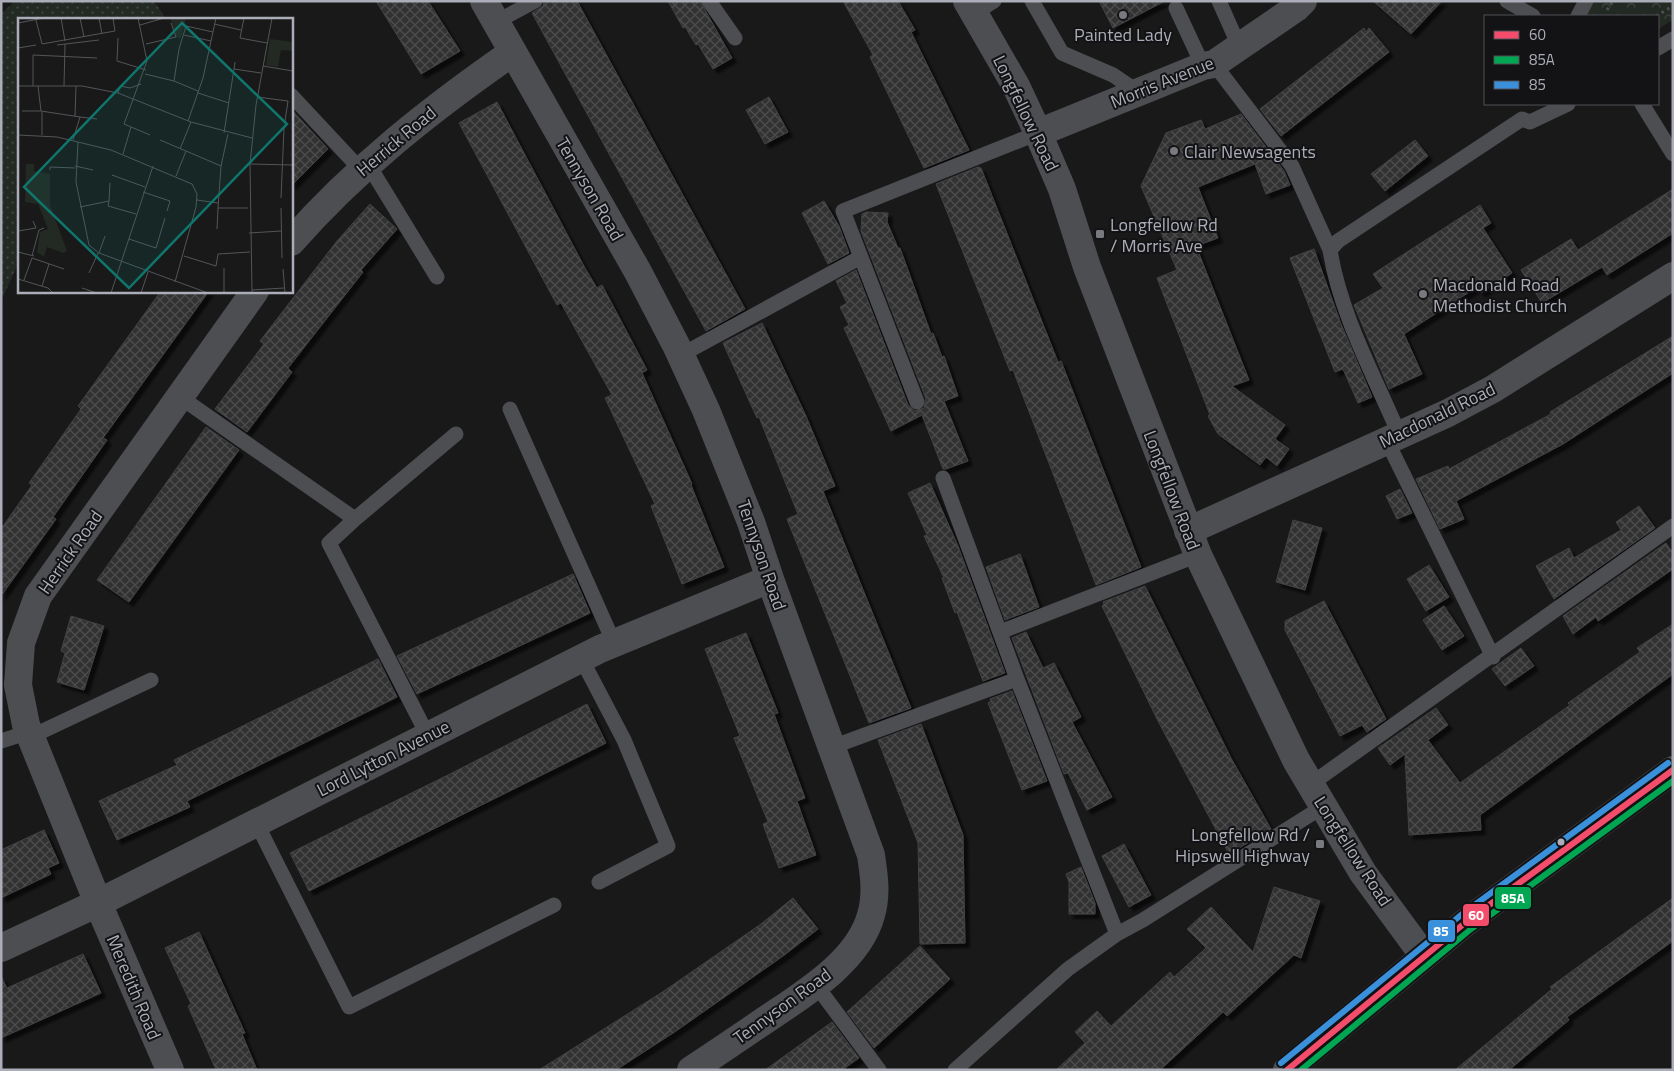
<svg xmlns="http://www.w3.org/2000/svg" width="1674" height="1071" font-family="'Titillium Web',sans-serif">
<defs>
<pattern id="grass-dots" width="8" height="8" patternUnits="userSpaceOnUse" patternTransform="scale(1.25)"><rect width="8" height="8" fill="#232923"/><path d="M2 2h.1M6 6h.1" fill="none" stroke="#404641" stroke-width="1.8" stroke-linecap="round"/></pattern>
<pattern id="park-crowns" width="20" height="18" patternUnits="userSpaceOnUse" patternTransform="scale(1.25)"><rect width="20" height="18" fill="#232923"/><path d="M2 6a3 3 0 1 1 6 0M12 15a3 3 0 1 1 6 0" fill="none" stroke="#404641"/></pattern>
<pattern id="building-cross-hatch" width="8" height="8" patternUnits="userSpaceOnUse" patternTransform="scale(1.25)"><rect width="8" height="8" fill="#323233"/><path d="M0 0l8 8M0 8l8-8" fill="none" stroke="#4d4d4e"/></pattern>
<filter id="shadow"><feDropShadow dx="4.5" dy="4.5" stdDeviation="1" flood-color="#0009"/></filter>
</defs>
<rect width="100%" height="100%" fill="#191919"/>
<path fill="url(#grass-dots)" d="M15 1H154L166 19H19V262L1 301V14Z"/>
<path fill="url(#park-crowns)" d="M1592 1H1673V20L1658 29V16H1584Z"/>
<path fill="url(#building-cross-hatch)" stroke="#414245" filter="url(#shadow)" d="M376 1H428L460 51 421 74Z
M544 1H577L745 309 706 331 532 13 543 6Z
M668 1H700L732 58 713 69 698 44 696 45 685 27 683 28Z
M843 1H898L915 30 911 32 969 150 924 168 870 57 873 55Z
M1099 1H1165L1113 28Z
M1373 1H1442L1411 34Z
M1364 28 1366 32 1369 28 1389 52 1281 136 1260 109Z
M769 97 788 132 765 144 746 110Z
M497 102 585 268 597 288 602 285 647 370 642 373 692 484 691 485 724 567 682 584 651 506 655 504 605 398 612 395 561 303 557 305 459 123Z
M291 109 328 149 291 186Z
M1241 114 1284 171 1290 185 1266 194 1255 164 1198 187 1218 238 1196 246 1249 380 1232 386 1285 425 1275 439 1289 449 1277 466 1266 457 1260 465 1218 434 1208 416 1210 415 1157 278 1177 270 1141 186 1166 133 1201 120 1205 129Z
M1415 140 1428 156 1385 191 1371 174Z
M978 167 981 168 1058 362 1061 361 1141 567 1096 585 1013 370 1010 371 936 184Z
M1673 189V233L1607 275 1602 267 1542 303 1521 270 1571 239 1578 250Z
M824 201 839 226 849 253 828 264 802 213Z
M370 204 397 229 361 270 363 272 288 368 292 372 247 432 215 409 264 344 260 341 337 241Z
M1480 205 1491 223 1483 228 1512 273 1481 293 1477 287 1404 334 1422 374 1389 389 1354 305 1383 288 1373 274Z
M866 212 888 213 887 222 898 248H900L931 334 933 333 942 357 944 356 958 396 944 401 968 461 946 469H943L922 415 891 431 844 328 849 325 840 307 847 303 836 281 856 270 908 405 915 411 924 408 926 399 861 231 862 214Z
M1314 249 1341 324 1372 397 1358 403 1343 369 1335 372 1290 258Z
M161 291H209L103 438 107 440 53 517 56 519 1 596V529L32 485 29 483 81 409 78 406Z
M762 323 806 416 835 486 823 491 911 708 869 723 787 519 798 514 759 417 757 418 723 343Z
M1673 336V373L1563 444 1456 501 1464 519 1440 529 1416 479 1448 466 1449 469 1551 414 1550 412Z
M206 427 239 450 129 602 97 580Z
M930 483 958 546 1005 673 983 681 957 612 955 613 942 578H944L924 536 927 535 908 493Z
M1400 489 1412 513 1397 519 1386 496Z
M1639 506 1655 528 1554 599 1536 566 1569 548 1574 558 1621 530 1616 522Z
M1293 520 1322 528 1305 590 1276 582Z
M1666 543 1673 553V569L1598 621 1596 617 1573 634 1563 616Z
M1020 554 1039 607 1005 620 986 567Z
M1429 565 1449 597 1426 611 1407 579Z
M573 574 590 613 417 694 397 656Z
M1145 586 1231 758 1271 829 1229 854 1158 721 1102 606 1104 605 1103 602Z
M1324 601 1386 719 1367 732 1362 725 1340 736 1285 630V621Z
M1444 606 1464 636 1442 650 1423 620Z
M71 616 104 626 84 690 57 682 65 653 61 651Z
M1673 624V674L1480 815 1481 830 1409 835 1405 754 1390 765 1378 748 1436 708 1448 725 1428 740 1460 783 1570 705 1568 703 1640 652 1637 648Z
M1026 632 1043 668 1054 663 1081 717 1072 722 1112 797 1087 810 1068 773 1064 774 1012 638Z
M746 633 778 713 774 714 805 798 797 801 816 855 779 868 763 824 768 822 734 738 740 736 705 649Z
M1521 648 1534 666 1505 686 1492 669Z
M378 659 397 697 187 801 190 807 117 840 99 801 177 765 174 760Z
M1012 691 1047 781 1022 790 988 703 991 701 990 699Z
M587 704 606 743 309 891 290 853 448 775Z
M921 724 963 835 965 943 920 944 918 843 878 740Z
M44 830 59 863 48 868 51 874 1 898V850Z
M1124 844 1151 895 1129 907 1102 856Z
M1081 867 1095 903V914H1069V882L1066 874Z
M1274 887 1320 901 1301 958 1294 955 1227 1016 1223 1012 1160 1070H1056L1085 1043 1075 1032 1097 1011 1111 1026 1170 972 1174 977 1206 948 1187 929 1211 907 1253 952Z
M793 898 818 929 783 956 676 1031 616 1070H539L664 991 761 924Z
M1673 898V941L1567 1017 1569 1020 1509 1070H1455L1552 989 1550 987Z
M199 932 245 1033 242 1034 257 1070H216L188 1006 191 1004 165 948Z
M920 946 950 979 874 1048 847 1012Z
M83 954 101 993 1 1038V976L7 988Z
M832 1022 859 1058 842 1070H765Z"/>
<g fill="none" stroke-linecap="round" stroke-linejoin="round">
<path stroke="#4f5052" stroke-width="3" stroke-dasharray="2.5 4" stroke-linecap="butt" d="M1607 10 1613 1
M1656 16 1673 6"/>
<path stroke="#4d4e51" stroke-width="15" d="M709 1 735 38
M1032 1 1062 53 1113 75 1138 92
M1219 1 1239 46
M1507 1 1533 16
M1176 8 1203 66
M975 13 994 1
M1578 16 1586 1
M496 22 535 1
M1658 48 1673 39
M1214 64 1292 166 1330 250
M291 95 361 170
M1642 104 1673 154
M368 164 437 277
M681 355 861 257
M180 397 355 519 329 543 428 736
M917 402 843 211 1038 133
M510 409 614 643
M1399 434C1374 375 1340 314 1330 250L1338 241 1522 119 1530 122 1568 104
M1386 439 1493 657
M943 478 1017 679
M355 519 456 434
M1000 632 1198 555
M581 658 624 740 668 846 599 882
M30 737 151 680
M1 741 29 732
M832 747 1017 679 1117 934 1143 920 1324 806
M1311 784 1673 526
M256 822 349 1007 554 905
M816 985 879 1070
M955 1070 1068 969 1117 934"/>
<path stroke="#4d4e51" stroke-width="28" d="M484 1 638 272 676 345 706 410 751 522 770 579 871 855C874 875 877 895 871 915 858 964 797 998 758 1025 736 1040 714 1055 691 1070
M1038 133 1203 66 1214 64 1296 8 1303 1
M291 242C356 168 432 108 513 52
M1188 531 1448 413 1493 389 1673 276
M1 948 98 903 600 649 770 579
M170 1070 98 903 26 725 18 685 21 643 38 596 255 291"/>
<path stroke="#4d4e51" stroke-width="28" d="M967 1 1016 86 1038 133 1062 189 1087 267 1198 555 1296 760 1363 873 1424 956
M1287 1070 1466 922 1673 770"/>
<g stroke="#131315" stroke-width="10">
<path id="bus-1" d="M1287 1070 1466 922 1673 770"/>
</g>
<g stroke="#131315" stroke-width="10">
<path id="bus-2" d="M1301 1070 1471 929 1673 781"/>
</g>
<g stroke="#131315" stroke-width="10">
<path id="bus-3" d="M1281 1063 1461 915 1668 763"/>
</g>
<use href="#bus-1" stroke="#f44d6c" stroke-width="6"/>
<use href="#bus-2" stroke="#00a651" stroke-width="6"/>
<use href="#bus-3" stroke="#3a90db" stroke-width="6"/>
</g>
<g fill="#787a80" stroke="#131315" stroke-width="2">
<circle cx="1123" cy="15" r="5"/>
<circle cx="1174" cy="151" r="5"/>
<rect x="1095" y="229" width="10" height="10" rx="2.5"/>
<circle cx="1423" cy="294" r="5"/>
<rect x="1315" y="839" width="10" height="10" rx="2.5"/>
</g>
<circle fill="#abaeb8" stroke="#131315" stroke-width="2" cx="1561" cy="842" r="4.5"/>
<g text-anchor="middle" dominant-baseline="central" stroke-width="4" stroke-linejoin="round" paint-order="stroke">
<g font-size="18" fill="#abaeb8" stroke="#131315" text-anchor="start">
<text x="1123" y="34" text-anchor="middle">Painted Lady</text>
<text x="1184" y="151">Clair Newsagents</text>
<text x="1110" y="224">Longfellow Rd<tspan x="1110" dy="21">/ Morris Ave</tspan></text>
<text x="1433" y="284">Macdonald Road<tspan x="1433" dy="21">Methodist Church</tspan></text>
<text x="1310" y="834" text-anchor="end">Longfellow Rd /<tspan x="1310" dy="21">Hipswell Highway</tspan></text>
</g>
<g font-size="18" fill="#abaeb8" stroke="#131315">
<text transform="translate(1162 82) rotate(-22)">Morris Avenue</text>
<text transform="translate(1026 113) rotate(64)">Longfellow Road</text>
<text transform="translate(396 141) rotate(-40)">Herrick Road</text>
<text transform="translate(590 189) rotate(60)">Tennyson Road</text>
<text transform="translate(1437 415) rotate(-26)">Macdonald Road</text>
<text transform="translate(1172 490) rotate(69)">Longfellow Road</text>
<text transform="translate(70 552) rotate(-55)">Herrick Road</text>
<text transform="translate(762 555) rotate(71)">Tennyson Road</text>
<text transform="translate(383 758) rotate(-27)">Lord Lytton Avenue</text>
<text transform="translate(1353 851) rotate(57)">Longfellow Road</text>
<text transform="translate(134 987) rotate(67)">Meredith Road</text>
<text transform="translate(782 1006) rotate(-36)">Tennyson Road</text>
</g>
</g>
<g transform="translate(18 18)">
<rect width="275" height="275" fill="#191919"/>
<path d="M252 21 275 24V33L263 32 260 49 248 47ZM8 146H16V153L32 156V187L49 233 45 235 29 229 26 239 19 234 22 214 30 211 20 186 7 184Z" fill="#232923"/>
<path d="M152 0H168L163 20 158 19Z" fill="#232923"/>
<path fill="none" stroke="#535559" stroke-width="1" d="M43 0 47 23M62 0 66 19M81 0 84 16M120 0 129 43 106 106 132 117M226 0 222 20 249 25M18 2 24 26 97 13 95 0M0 5 26 0M196 6 223 12M122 7 146 0M166 17 193 23M100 20 99 43 128 52M128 26 158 19 153 5M39 27 81 22M0 30 18 27M217 44 216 51 243 55M245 48 275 53M127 56 156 63M0 68H64L100 75 173 104 234 120M15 68V37L79 40M20 68 23 93 62 99M46 68 47 26M180 73 156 63 161 31 168 8 195 14M100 75 102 68 112 70 123 66M180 75 211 85M239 79 270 83 267 103M4 93H23M24 94V117M57 98 58 68M170 103 185 60 198 0M206 115 216 51M0 117 39 119 93 132 174 166 179 176 178 189 157 264M55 122 62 99 79 101M142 122 168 133M60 124 58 164 71 227 81 235 190 275M162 131 173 104M105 136 113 109M232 146 275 147M57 148 75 152M32 152V149L57 150M94 157 127 169M158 158 168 133 203 148 210 116M125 174 152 183 149 193M263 180 266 110M179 182 200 185M91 183 92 165M62 189 91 183 90 188 118 196M200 190 203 148M263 190 264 240M199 211 200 190H230M0 213 18 210 15 203M231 215 263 213M111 221 138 230 147 200M0 234 16 238M81 235 87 218M14 238 21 212 26 210M166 238 198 248 200 236 232 234M265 251 267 275M71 255 80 235M0 261 30 270 35 275M6 262 14 240 46 251M24 268 31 246M64 270 79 275M234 272 266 270M93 275 135 148M123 275 130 254M206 275V250M234 275 232 146 238 87 254 0"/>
<path fill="#0f766e" fill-opacity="0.15" stroke="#0f766e" stroke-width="2.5" d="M164 5 269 106 111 270 6 169Z"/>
<rect width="275" height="275" fill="none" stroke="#abaeb8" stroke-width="2.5"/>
</g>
<g stroke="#131315" stroke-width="2">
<rect x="1494" y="886" width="38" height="24" rx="5" fill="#00a651"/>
<rect x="1462" y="903" width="28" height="24" rx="5" fill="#f44d6c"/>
<rect x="1427" y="919" width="29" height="24" rx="5" fill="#3a90db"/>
</g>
<g font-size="14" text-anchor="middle" font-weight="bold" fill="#fff">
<text x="1513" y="903">85A</text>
<text x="1476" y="920">60</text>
<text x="1441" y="936">85</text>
</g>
<rect width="1674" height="1071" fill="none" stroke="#abaeb8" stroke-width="5"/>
<rect x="1484" y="15" width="175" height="90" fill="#131315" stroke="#505156"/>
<rect x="1494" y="31" width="25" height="8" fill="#f44d6c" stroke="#505156"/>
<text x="1529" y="40" font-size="15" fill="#abaeb8">60</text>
<rect x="1494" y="56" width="25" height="8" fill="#00a651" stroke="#505156"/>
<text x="1529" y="65" font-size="15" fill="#abaeb8">85A</text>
<rect x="1494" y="81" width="25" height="8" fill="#3a90db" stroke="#505156"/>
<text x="1529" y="90" font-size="15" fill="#abaeb8">85</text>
</svg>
